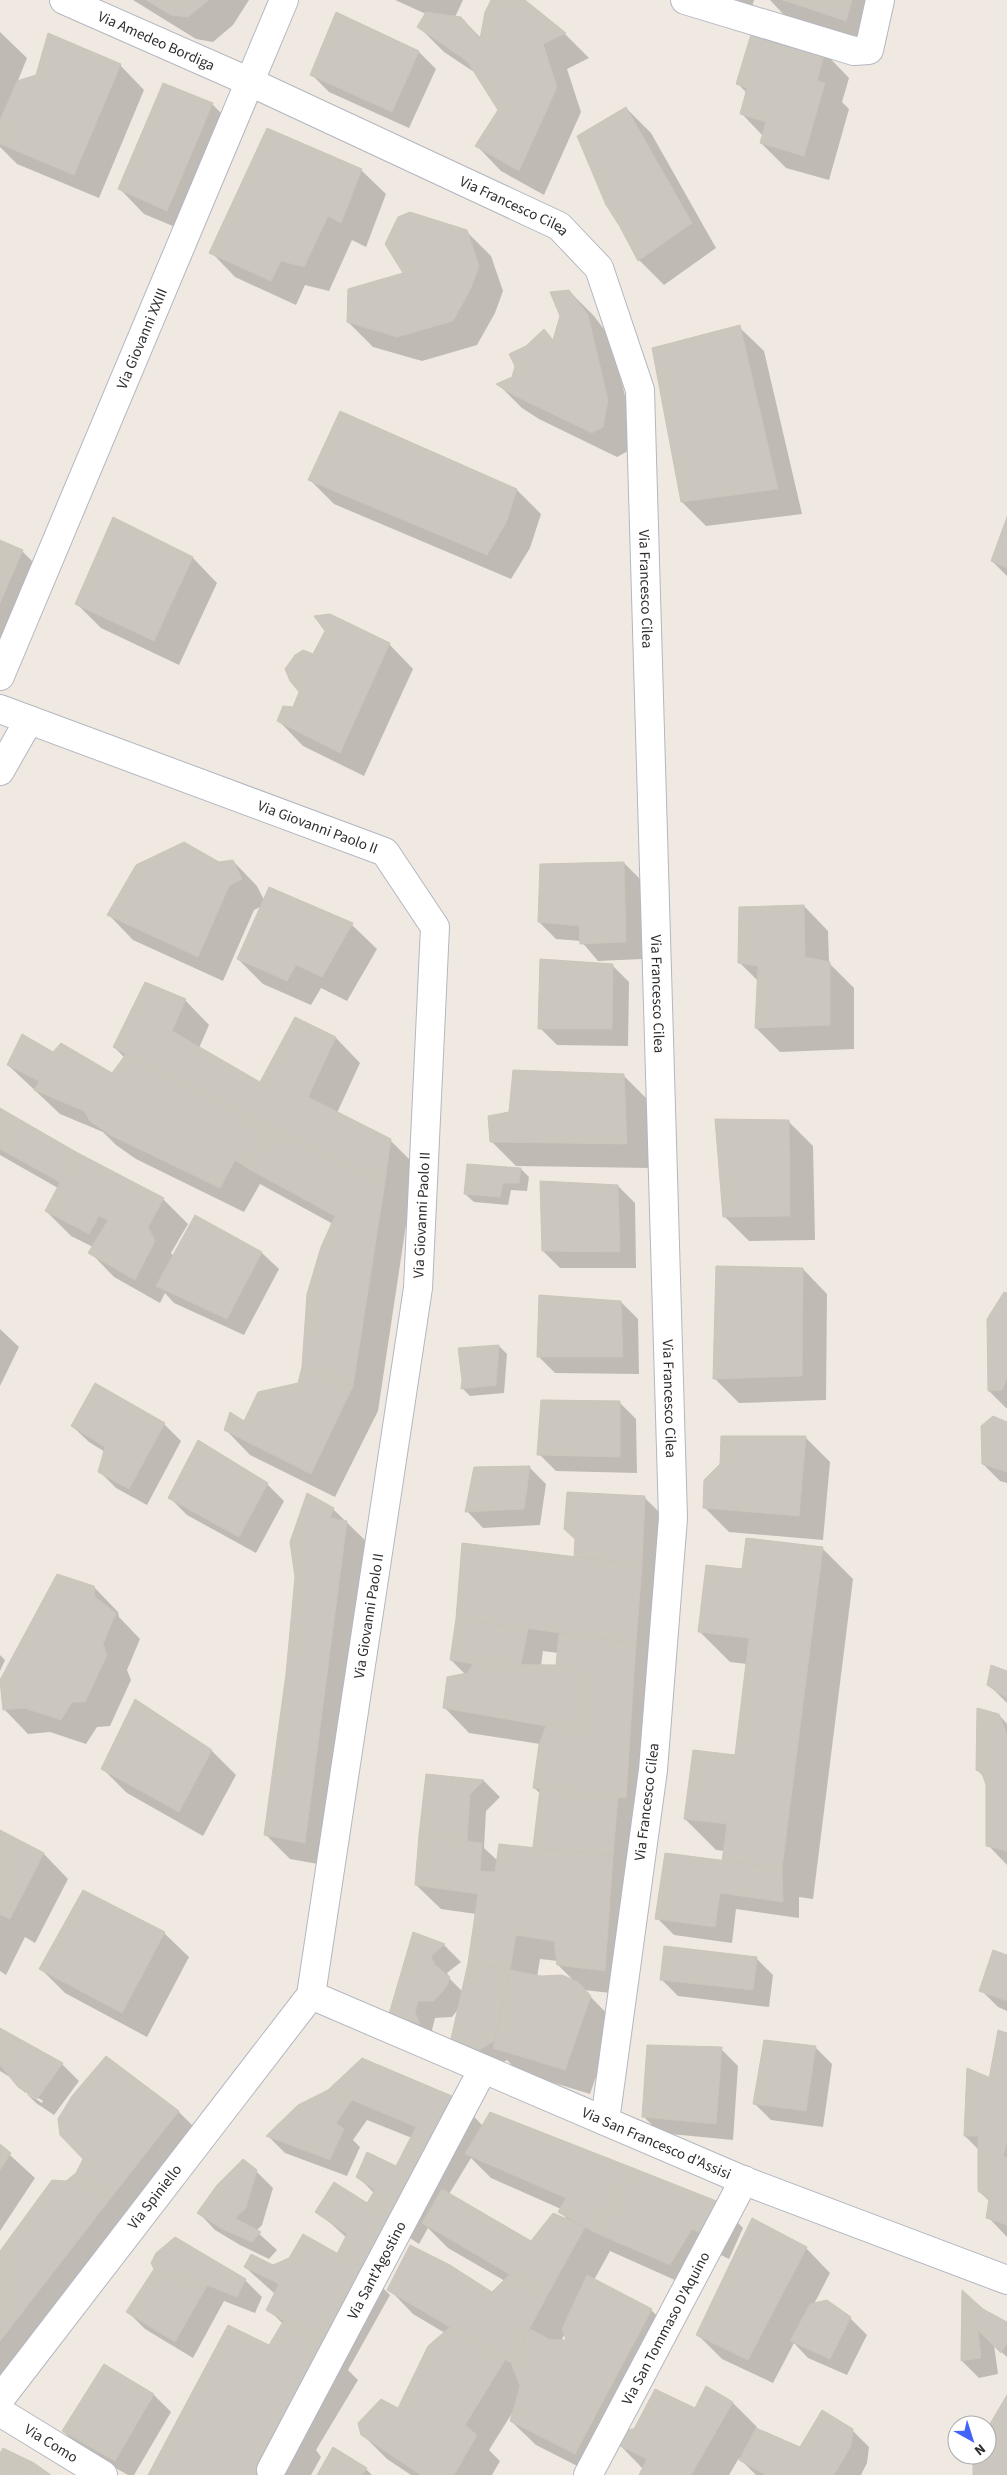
<svg xmlns="http://www.w3.org/2000/svg" width="1007" height="2475" font-family="'Source Sans 3',sans-serif">
<rect width="100%" height="100%" fill="#efe9e1"/>
<path fill="#0003" fill-rule="evenodd" d="M133 0H249L233 25 213 42 196 39Z
M395 0H463L455 17 461 18 481 38 493 0H523L565 34 589 58 567 69 581 112 544 195 501 171 477 146 499 110 477 74 444 52 419 27 426 14Z
M724 0H754L752 7Z
M770 0H884L870 45 786 17Z
M0 32 27 58 17 83 120 65 144 90 99 198 17 164 0 147Z
M419 52 436 69 409 128 329 92 312 75Z
M825 53 849 78 842 102 849 109 829 180 786 168 761 143 763 136 741 113 747 93 738 84Z
M164 85 213 105 237 129 192 234 144 214 120 189Z
M626 108 651 133 716 248 664 285 639 260 620 224Z
M361 170 386 194 366 247 352 240 329 291 305 285 296 305 235 277 211 252Z
M466 231 491 256 503 291 495 313 477 345 422 361 373 347 348 322 405 273Z
M569 291 594 316 612 340 632 426 628 451 617 457 539 419 522 408 498 384 513 378 527 347 544 331 554 341Z
M739 327 764 351 802 514 706 526 682 502Z
M310 480 517 490 541 514 530 548 511 579 334 504Z
M114 519 193 558 217 583 179 665 101 628 77 604Z
M1007 521V576L992 561Z
M0 541 22 551 47 576 0 658Z
M389 644 413 669 364 776 303 746 279 721 294 708 313 656Z
M233 861 257 886 264 900 269 889 352 925 377 949 347 1001 321 988 311 1005 263 984 238 959 262 906 254 910 223 981 133 940 109 915 219 863Z
M624 863 641 880 642 959 598 961 581 941 556 939 539 922Z
M804 906 828 931 829 963 854 988V1049L780 1052 756 1028 759 982 740 963Z
M612 965 629 982 628 1046 557 1045 540 1028Z
M185 1000 209 1025 199 1048 260 1084 296 1019 336 1038 360 1063 337 1113 390 1140 415 1165 378 1411 335 1497 250 1455 226 1430 245 1422 299 1384 333 1224 260 1184 244 1212 136 1159 116 1145 103 1132 60 1114 8 1065 53 1053 112 1075 125 1058 114 1047Z
M623 1075 648 1100 651 1168 516 1166 491 1141 510 1113Z
M0 1109 75 1153 163 1199 188 1224 171 1253 174 1257 262 1253 279 1269 244 1335 174 1303 165 1293 160 1303 114 1277 90 1252 93 1247 71 1236 46 1211 58 1188 0 1155Z
M788 1121 813 1146 815 1240 749 1241 724 1216Z
M521 1169 529 1177 527 1191 511 1190 508 1205 474 1202 465 1194Z
M618 1186 635 1203 636 1268H560L543 1251Z
M803 1269 827 1294 826 1400 739 1403 714 1378Z
M1007 1294V1408H1006L989 1391Z
M621 1302 638 1319 639 1374 555 1373 538 1356Z
M0 1329 19 1347 0 1386Z
M499 1346 507 1354 504 1393 470 1396 462 1388 463 1380Z
M619 1402 636 1419 637 1473 556 1471 539 1454Z
M1007 1423V1483L1000 1481 983 1464Z
M164 1424 181 1441 147 1505 116 1488 99 1471 105 1452 89 1442 72 1426Z
M805 1437 830 1462 823 1540 729 1532 704 1507Z
M529 1467 546 1484 540 1525 483 1528 467 1511Z
M267 1484 284 1501 256 1553 187 1515 170 1498Z
M644 1497 661 1514 629 1995 584 1990 615 2022 590 2094 519 2072 507 2060 497 2066 469 2056 452 2039 459 2008 452 2017 435 2018 432 2030 435 2039 391 2014 414 1933 444 1945 461 1962 447 1973 450 1979 463 1992 469 1964 476 1914 441 1909 416 1885 427 1775 484 1781 500 1797 486 1811 484 1848 498 1861 537 1849 534 1847 541 1794 534 1788 540 1744 469 1733 445 1708 465 1674 451 1660 457 1619 578 1558 575 1556ZM543 1651 558 1653 557 1666H541ZM540 1959 558 1961V1965L575 1982 537 1977Z
M333 1509 371 1546 329 1866 290 1859 266 1835 288 1674 296 1577Z
M822 1548 853 1579 813 1899 799 1897V1918L736 1909 732 1943 674 1935 657 1918 723 1862 725 1851 716 1850 685 1819 736 1756 747 1664 730 1662 699 1631 743 1570Z
M94 1587 118 1612 119 1617 140 1639 127 1670 131 1680 110 1726 97 1727 86 1744 50 1732 28 1734 4 1709Z
M0 1655 5 1660 0 1671Z
M1007 1672V1703L988 1684Z
M136 1701 212 1751 236 1775 203 1836 127 1793 103 1769Z
M999 1715 1007 1724V1865L988 1845V1785L985 1778 977 1770Z
M0 1831 44 1854 68 1879 35 1943 25 1937 6 1975 0 1971Z
M164 1933 189 1957 147 2037 65 1993 41 1969Z
M1007 1957V2011L998 2007 981 1990Z
M756 1958 773 1975 769 2007 678 1996 661 1979Z
M0 2029 62 2064 79 2081 54 2115 36 2103 26 2093 42 2103 43 2101 25 2090V2093L13 2079 0 2071Z
M1007 2035V2237L988 2217 990 2202 979 2191V2150L965 2136 990 2081Z
M815 2047 832 2064 823 2127 771 2120 754 2103Z
M721 2049 738 2066 733 2140 660 2133 643 2116Z
M106 2058 179 2112 203 2136 0 2398V2253L77 2174 85 2159Z
M329 2091 458 2100 483 2126 719 2203 743 2228 729 2259 717 2253 695 2289 610 2251 594 2280 651 2310 676 2334 624 2431H635L695 2410 707 2388 733 2403 757 2427 756 2429 801 2449 852 2430 869 2447 867 2463 861 2475H756L739 2458 729 2475H640L643 2469 618 2443 595 2475 536 2445 511 2421 514 2410 489 2450 500 2461 492 2475H411L387 2459 362 2434 399 2410 445 2333 413 2314 389 2289 493 2294 505 2281 448 2248 428 2228 419 2244 410 2238 384 2286 379 2284 390 2295 348 2370 358 2380 316 2450 321 2457 311 2475H150L270 2347 283 2324 268 2309 275 2294 245 2267H273L338 2255 347 2238 317 2211 372 2208 374 2193 358 2177 396 2167 412 2138 367 2120 353 2140 360 2147 347 2176 285 2153 268 2136ZM471 2158 491 2178 561 2209 560 2212 568 2220 532 2243 449 2194ZM565 2333 568 2341H561Z
M0 2146 35 2178 0 2231Z
M256 2171 273 2188 262 2225 256 2231 277 2250 269 2259 240 2245 215 2230 199 2213Z
M806 2248 830 2273 814 2304 850 2318 867 2335 847 2375 808 2358 794 2343 773 2383 722 2359 698 2335Z
M156 2269 245 2280 262 2297 255 2313 224 2301 193 2358 145 2329 128 2312Z
M982 2310 1007 2323V2357L994 2345 998 2374 979 2378 962 2361Z
M105 2365 154 2395 171 2412 134 2475H128L80 2448 63 2431Z
M366 2469 372 2475H318Z"/>
<path fill="#cbc7bf" stroke="#cbc5ba" d="M146 0H209L188 17 171 15Z
M491 0H525L566 33 543 44 557 87 519 171 475 146 498 110 467 61 417 27 426 12 461 17 480 39 485 12Z
M783 0H852L846 21Z
M336 12 419 51 392 112 310 75Z
M752 31 825 52 817 81 825 83 804 156 760 143 766 122 740 114 747 88 736 84Z
M48 33 121 64 74 175 0 144V120L17 81 36 75Z
M163 83 213 103 167 211 118 189Z
M626 107 692 223 638 261 619 225 606 205 577 136Z
M267 128 362 169 341 223 328 216 304 267 281 261 271 281 209 253Z
M410 212 467 230 479 266 471 288 453 321 397 337 347 322 348 289 403 273 385 244 398 217Z
M569 290 588 315 608 400 603 427 592 433 513 395 496 384 512 377 515 366 509 354 526 346 544 329 553 340 560 316 550 292Z
M740 325 778 489 681 502 652 348Z
M340 411 517 489 506 523 487 555 308 480Z
M113 517 193 557 154 641 75 604Z
M1007 517V568L991 561Z
M0 540 23 550 0 603Z
M330 614 390 643 340 753 277 721 283 706 293 707 299 692 290 681 285 669 295 655 303 650 313 654 325 631 314 616Z
M184 842 219 862 233 860 242 879 229 886 198 957 107 915 136 865Z
M624 862 626 942 580 944 579 926 538 922 540 864Z
M269 887 353 923 322 977 296 965 287 981 237 959Z
M804 905 805 957 830 962V1025L755 1028 758 966 738 963 739 907Z
M540 959 613 964 612 1029H538Z
M145 982 186 999 172 1031 260 1082 295 1017 336 1037 308 1097 391 1139 385 1182 269 1129 113 1047Z
M22 1034 53 1052 61 1043 112 1073 126 1054 269 1129 247 1168 235 1160 220 1188 110 1135 90 1121 84 1111 34 1090 39 1081 7 1065Z
M513 1070 624 1074 627 1144 490 1142 488 1116 509 1112Z
M0 1108 76 1152 60 1182 0 1149Z
M715 1119 789 1120 790 1216 723 1217Z
M269 1129 385 1182 353 1386 302 1367 307 1294 321 1247 335 1216 247 1168Z
M76 1152 164 1198 148 1227 155 1241 135 1280 88 1253 108 1220 99 1216 89 1234 45 1211Z
M467 1164 521 1168 519 1183H503L500 1197 464 1194Z
M540 1181 618 1185 620 1252 542 1251Z
M195 1215 262 1252 227 1319 156 1286Z
M716 1266 803 1268 802 1376 713 1379Z
M1004 1292 1007 1293V1378L1002 1390 988 1391 987 1319Z
M539 1295 621 1301 623 1357H537Z
M499 1345 496 1385 461 1389 462 1380 458 1348Z
M302 1367 353 1386 311 1474 224 1430 230 1412 244 1421 258 1392 298 1383Z
M95 1383 165 1423 129 1489 98 1472 105 1447 71 1426Z
M541 1400 620 1401V1457L537 1455Z
M993 1416 1007 1422V1472L982 1464 981 1426Z
M721 1436H806L799 1516 703 1508 704 1480 720 1464Z
M198 1440 268 1483 239 1537 168 1498Z
M530 1466 524 1509 465 1512 474 1467Z
M567 1492 645 1496 642 1565 574 1556 575 1539 564 1529Z
M307 1493 334 1508 330 1518 347 1521 305 1843 264 1835 286 1674 295 1577 290 1542Z
M746 1538 823 1547 782 1868 722 1861 727 1824 684 1819 693 1750 735 1755 749 1638 698 1632 706 1565 742 1569Z
M462 1543 642 1565 636 1643 456 1619Z
M57 1574 94 1586 95 1597 116 1613 103 1644 107 1655 85 1702H72L61 1720 24 1708 3 1710 0 1680Z
M456 1619 528 1629 521 1664H473L450 1660Z
M559 1632 636 1643 626 1798 533 1788 539 1744 546 1726 582 1729 585 1675 556 1665Z
M473 1664 556 1665 585 1675 582 1729 546 1726 443 1708 447 1677 467 1673Z
M991 1665 1007 1671V1698L987 1685Z
M135 1699 212 1750 179 1812 101 1769Z
M977 1708 999 1714 1007 1735V1851L986 1846V1785L982 1773 976 1770Z
M426 1774 484 1780 470 1794 467 1842 419 1835Z
M540 1789 618 1796 613 1856 533 1847Z
M0 1830 44 1853 10 1919 0 1914Z
M419 1835 482 1843 480 1871 495 1872 499 1844 613 1856 605 1971 557 1965 554 1941 516 1935 510 1970 468 1963 478 1894 415 1885Z
M665 1853 782 1868 783 1902 720 1893 715 1927 655 1919Z
M83 1890 165 1932 122 2013 39 1969Z
M413 1932 445 1944 431 1956 435 1965 450 1977 446 1987 434 2001H418L415 2012 420 2024 389 2014Z
M664 1946 757 1957 753 1990 660 1980Z
M993 1950 1007 1955V2001L979 1991Z
M468 1963 510 1970 494 2041 479 2050 451 2039Z
M510 1970 541 1976 562 1975 578 1982 591 1996 565 2070 493 2048Z
M0 2028 63 2063 37 2099 18 2087 0 2065Z
M998 2030 1007 2033V2085L989 2079Z
M764 2040 816 2046 806 2111 753 2104Z
M647 2045 722 2047 716 2124 642 2117Z
M106 2056 179 2111 110 2199 76 2173 83 2159 60 2135 58 2119 72 2096Z
M362 2058 459 2099 394 2220 367 2203 375 2190 356 2177 367 2152 396 2166 416 2127 328 2090Z
M967 2068 1007 2085V2141L1003 2156 1007 2158V2225L986 2218 989 2199 978 2191V2136H964Z
M328 2090 352 2100 336 2123 344 2129 330 2160 266 2136 298 2105Z
M490 2112 633 2168 596 2233 558 2212 566 2198 465 2154Z
M0 2144 11 2153 0 2170Z
M243 2159 257 2170 246 2208 235 2218 261 2232 252 2242 222 2229 197 2213 217 2185Z
M633 2168 719 2202 704 2235 692 2229 670 2265 596 2233Z
M76 2173 110 2199 0 2341V2251L52 2180 66 2181Z
M334 2182 394 2220 367 2270 337 2254 347 2234 315 2212Z
M442 2189 531 2241 553 2213 585 2227 547 2296 422 2223Z
M752 2218 807 2247 748 2360 696 2335Z
M303 2234 367 2270 323 2345 266 2310 279 2284 244 2267 251 2254 273 2265 289 2258Z
M175 2237 246 2279 237 2297 207 2285 204 2291 154 2269 151 2263 156 2253Z
M410 2245 450 2265 492 2292 510 2274 547 2296 511 2363 387 2290Z
M154 2269 204 2291 175 2342 126 2312Z
M587 2275 652 2309 575 2454 510 2421 520 2386 511 2363 530 2329 549 2339 566 2340 562 2329Z
M962 2290 983 2309 1007 2322V2343L1001 2353 978 2330 981 2358 961 2361Z
M827 2300 851 2317 830 2359 790 2341 810 2304Z
M284 2320 323 2345 264 2475H148L228 2325 269 2345Z
M450 2327 505 2360 465 2425 477 2435 454 2475H421L361 2435 358 2423 381 2399 398 2408 428 2346Z
M104 2364 154 2394 115 2461 62 2431Z
M706 2386 733 2402 691 2475H639L647 2459 618 2445 623 2430 634 2429 655 2389 695 2408Z
M1007 2395V2475H973V2455H987V2429Z
M822 2410 853 2429 851 2446 834 2475H766L739 2460 756 2428 800 2447Z
M333 2447 367 2468 362 2475H317Z
M3 2448 34 2463 26 2475H0V2453Z
M34 2463 51 2475H26Z"/>
<g fill="none" stroke-linecap="round" stroke-linejoin="round">
<g stroke="#b4b7c1" stroke-width="30">
<g id="minor">
<path id="s1" d="M64 0 250 82 559 226 599 268 640 390 673 1518 653 1770 605 2121"/>
<path d="M685 0 854 51 869 50 880 0"/>
<path id="s2" d="M0 676 284 0"/>
<path id="s3" d="M0 709 385 852 435 927 418 1288 311 1995 0 2399"/>
<path d="M0 771 29 720"/>
<path id="s4" d="M311 1995 745 2181 1007 2280"/>
<path id="s5" d="M0 2412 103 2475"/>
<path id="s6" d="M271 2470 483 2069"/>
<path id="s7" d="M588 2475 744 2180"/>
</g>
</g>
<use href="#minor" stroke="#fff" stroke-width="28"/>
</g>
<g text-anchor="middle" dominant-baseline="central" stroke-width="4" stroke-linejoin="round" paint-order="stroke">
<g font-size="15" fill="#2e2e2e" stroke="#fff">
<text stroke="none"><textPath href="#s1" startOffset="101">Via Amedeo Bordiga</textPath></text>
<text stroke="none"><textPath href="#s1" startOffset="495">Via Francesco Cilea</textPath></text>
<text stroke="none"><textPath href="#s2" startOffset="366">Via Giovanni XXIII</textPath></text>
<text stroke="none"><textPath href="#s1" startOffset="930">Via Francesco Cilea</textPath></text>
<text stroke="none"><textPath href="#s3" startOffset="339">Via Giovanni Paolo II</textPath></text>
<text stroke="none"><textPath href="#s1" startOffset="1335">Via Francesco Cilea</textPath></text>
<text transform="translate(422 1215) rotate(-87)">Via Giovanni Paolo II</text>
<text stroke="none"><textPath href="#s1" startOffset="1740">Via Francesco Cilea</textPath></text>
<text transform="translate(369 1616) rotate(-81)">Via Giovanni Paolo II</text>
<text transform="translate(647 1802) rotate(-83)">Via Francesco Cilea</text>
<text stroke="none"><textPath href="#s4" startOffset="376">Via San Francesco d'Assisi</textPath></text>
<text transform="translate(155 2197) rotate(-52)">Via Spiniello</text>
<text stroke="none"><textPath href="#s6" startOffset="226">Via Sant'Agostino</textPath></text>
<text stroke="none"><textPath href="#s7" startOffset="166">Via San Tommaso D'Aquino</textPath></text>
<text stroke="none"><textPath href="#s5" startOffset="60">Via Como</textPath></text>
</g>
</g>
<g transform="translate(972 2440) rotate(141)"><circle r="24" fill="#ffffff" stroke="#ababab"/>
<path d="M0-4L9 19L0 12L-9 19Z" fill="#4264fb"/>
<text y="-8" font-size="14" font-weight="bold" text-anchor="middle" fill="#2e2e2e">N</text>
</g>
</svg>
